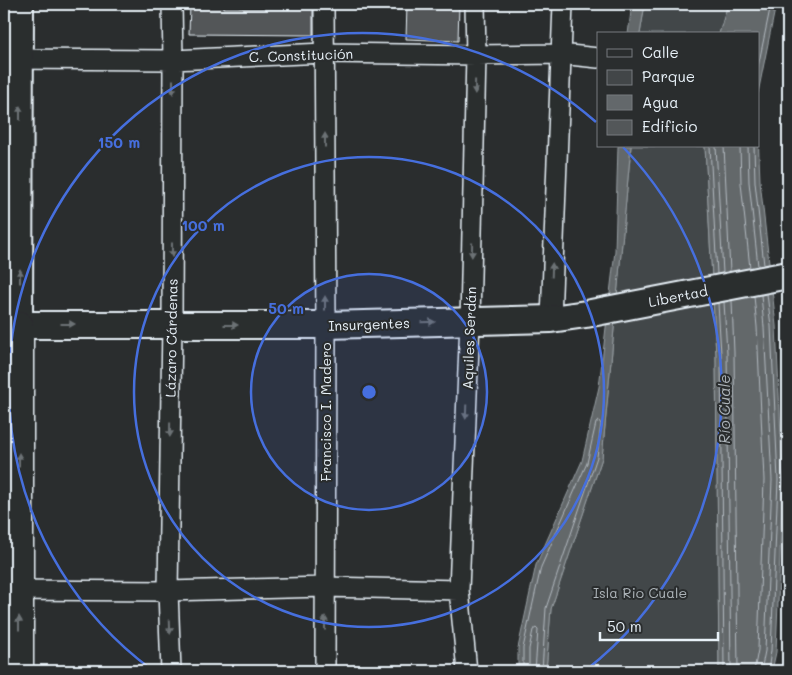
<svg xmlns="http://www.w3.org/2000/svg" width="792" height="675" font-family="Mali,sans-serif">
<rect width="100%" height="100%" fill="#2a2d2e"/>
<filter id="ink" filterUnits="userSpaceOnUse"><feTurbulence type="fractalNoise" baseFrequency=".02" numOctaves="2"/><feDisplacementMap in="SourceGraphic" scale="10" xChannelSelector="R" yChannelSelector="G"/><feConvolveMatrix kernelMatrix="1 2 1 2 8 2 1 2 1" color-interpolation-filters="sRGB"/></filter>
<g filter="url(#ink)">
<path fill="#424648" stroke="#959ca0" d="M645 4H728L719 34H640Z
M631 146H705L716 354 719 671H546L551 609 602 458Z"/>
<path fill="#63686b" stroke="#989fa3" d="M632 4H645L640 34H628Z
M728 4H776L758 93V34H719Z
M758 132 760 181 776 326 783 480 776 652 772 671H719L716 354 705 146H758Z
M618 146H631L602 458 551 609 546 671H518V648L536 565 582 461 599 387 615 251Z"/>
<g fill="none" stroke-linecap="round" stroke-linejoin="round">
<path stroke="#b3bac0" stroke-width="1" d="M758 67 771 4
M710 146 717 274
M716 146 723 273
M724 146 730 272
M740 146 741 183 750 268
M748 146 749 182 758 266
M754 146 755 182 764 265
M767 294 771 326 778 480 771 651 768 671
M761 295 764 327 772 480 765 651 761 671
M754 296 757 327 764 480 758 650 754 671
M732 301 734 353 738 671
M724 302 727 353 731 671
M718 303 721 354 724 671
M523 671V648L541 567 587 463 596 423 599 421 601 424 597 457 546 608 542 671
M529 671V649L533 630 536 628 538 630 535 671"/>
</g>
<path fill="#535759" stroke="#e8f1f8" d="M190 4H224V8H285V4H313V35L189 34Z
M407 4H459L458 41 406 39Z"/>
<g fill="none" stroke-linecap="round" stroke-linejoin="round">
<g stroke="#e8f1f8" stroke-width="22">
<path id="street" d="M324 4 326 325 325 671
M4 59 173 60 324 53 476 55 560 54 598 58
M551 319 563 4
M4 590 168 591 325 587 459 590
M171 671 168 591 172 324 173 60 172 4
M467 671 459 590 470 321 476 55 475 4"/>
</g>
<g stroke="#e8f1f8" stroke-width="30">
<path id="secondary" d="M20 4 19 325H326L551 319 586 314 788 275"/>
</g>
<g stroke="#e8f1f8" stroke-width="31">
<path id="primary" d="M4 325H19V671"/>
</g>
<use href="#street" stroke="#2a2d2e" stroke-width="19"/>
<use href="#secondary" stroke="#2a2d2e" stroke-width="26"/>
<use href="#primary" stroke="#2a2d2e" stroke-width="28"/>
</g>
<defs><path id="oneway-solid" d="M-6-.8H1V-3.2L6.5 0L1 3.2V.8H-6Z" transform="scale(1.25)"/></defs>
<g fill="#6c7275">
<use href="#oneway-solid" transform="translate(173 87) rotate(90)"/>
<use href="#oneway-solid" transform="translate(475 87) rotate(91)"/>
<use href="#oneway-solid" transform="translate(20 113) rotate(-90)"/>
<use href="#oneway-solid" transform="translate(325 140) rotate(-90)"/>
<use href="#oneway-solid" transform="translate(172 250) rotate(90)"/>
<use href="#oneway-solid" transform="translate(472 250) rotate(91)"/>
<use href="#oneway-solid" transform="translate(552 270) rotate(-88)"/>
<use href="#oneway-solid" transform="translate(20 276) rotate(-90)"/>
<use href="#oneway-solid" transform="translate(325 303) rotate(-90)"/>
<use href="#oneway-solid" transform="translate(428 322) rotate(-2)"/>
<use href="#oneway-solid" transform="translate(68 324)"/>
<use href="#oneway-solid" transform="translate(231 325)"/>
<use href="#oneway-solid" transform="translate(466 412) rotate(92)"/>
<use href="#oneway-solid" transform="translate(170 430) rotate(91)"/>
<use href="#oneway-solid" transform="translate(19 460) rotate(-90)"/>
<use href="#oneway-solid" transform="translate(19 623) rotate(-90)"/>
<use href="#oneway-solid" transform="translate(325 623) rotate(-90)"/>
<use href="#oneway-solid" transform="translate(170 627) rotate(88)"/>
</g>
</g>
<circle cx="369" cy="392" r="118" fill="#466fde" fill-opacity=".12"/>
<g fill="none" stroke="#466fde" stroke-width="2.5">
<circle cx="369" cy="392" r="118"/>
<circle cx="369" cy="392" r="235"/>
<path d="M152 670A353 353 0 1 1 596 122M623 147A353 353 0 0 1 586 670"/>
</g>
<g text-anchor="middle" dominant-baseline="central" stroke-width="4" stroke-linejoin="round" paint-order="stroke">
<g font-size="14" fill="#e8f1f8" stroke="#2a2d2e">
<text transform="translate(301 55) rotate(-2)">C. Constitución</text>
<text transform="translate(678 296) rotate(-11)">Libertad</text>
<text transform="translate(369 324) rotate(-2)">Insurgentes</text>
<text transform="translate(171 338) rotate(-89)">Lázaro Cárdenas</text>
<text transform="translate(469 338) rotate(-88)">Aquiles Serdán</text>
<text transform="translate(325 412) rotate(-90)">Francisco I. Madero</text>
</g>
<g font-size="14" fill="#aeb5ba" stroke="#2a2d2e">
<text x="640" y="592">Isla Rio Cuale</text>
</g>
<g font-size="15" font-style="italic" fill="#acb3b9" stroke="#2a2d2e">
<text transform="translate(724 409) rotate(-90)">Río Cuale</text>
</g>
</g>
<circle cx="369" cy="392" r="8" fill="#466fde" stroke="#2a2d2e" stroke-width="2.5"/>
<g font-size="15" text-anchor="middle" font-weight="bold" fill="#466fde" stroke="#2a2d2e" stroke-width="4" stroke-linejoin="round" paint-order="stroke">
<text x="119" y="148">150 m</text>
<text x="203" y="231">100 m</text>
<text x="286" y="314">50 m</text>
</g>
<rect width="792" height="675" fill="none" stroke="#2a2d2e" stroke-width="20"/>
<rect x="10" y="10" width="772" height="655" fill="none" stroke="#e8f1f8" stroke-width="2" filter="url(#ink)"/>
<rect x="597" y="32" width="162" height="115" fill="#2a2d2e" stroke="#767b7f"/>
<rect x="607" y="49" width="25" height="8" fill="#2a2d2e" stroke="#767b7f"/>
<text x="642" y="58" font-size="15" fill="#e8f1f8">Calle</text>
<rect x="607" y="70" width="25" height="15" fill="#424648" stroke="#767b7f"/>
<text x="642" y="82" font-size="15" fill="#e8f1f8">Parque</text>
<rect x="607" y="95" width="25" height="15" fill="#63686b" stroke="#767b7f"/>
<text x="642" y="108" font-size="15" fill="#e8f1f8">Agua</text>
<rect x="607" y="120" width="25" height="15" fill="#535759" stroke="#767b7f"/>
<text x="642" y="132" font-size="15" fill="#e8f1f8">Edificio</text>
<path d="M600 632v8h118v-8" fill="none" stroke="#e8f1f8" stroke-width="2.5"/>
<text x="607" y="632" font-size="15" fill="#e8f1f8" stroke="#2a2d2e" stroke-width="4" paint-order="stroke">50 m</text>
</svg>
